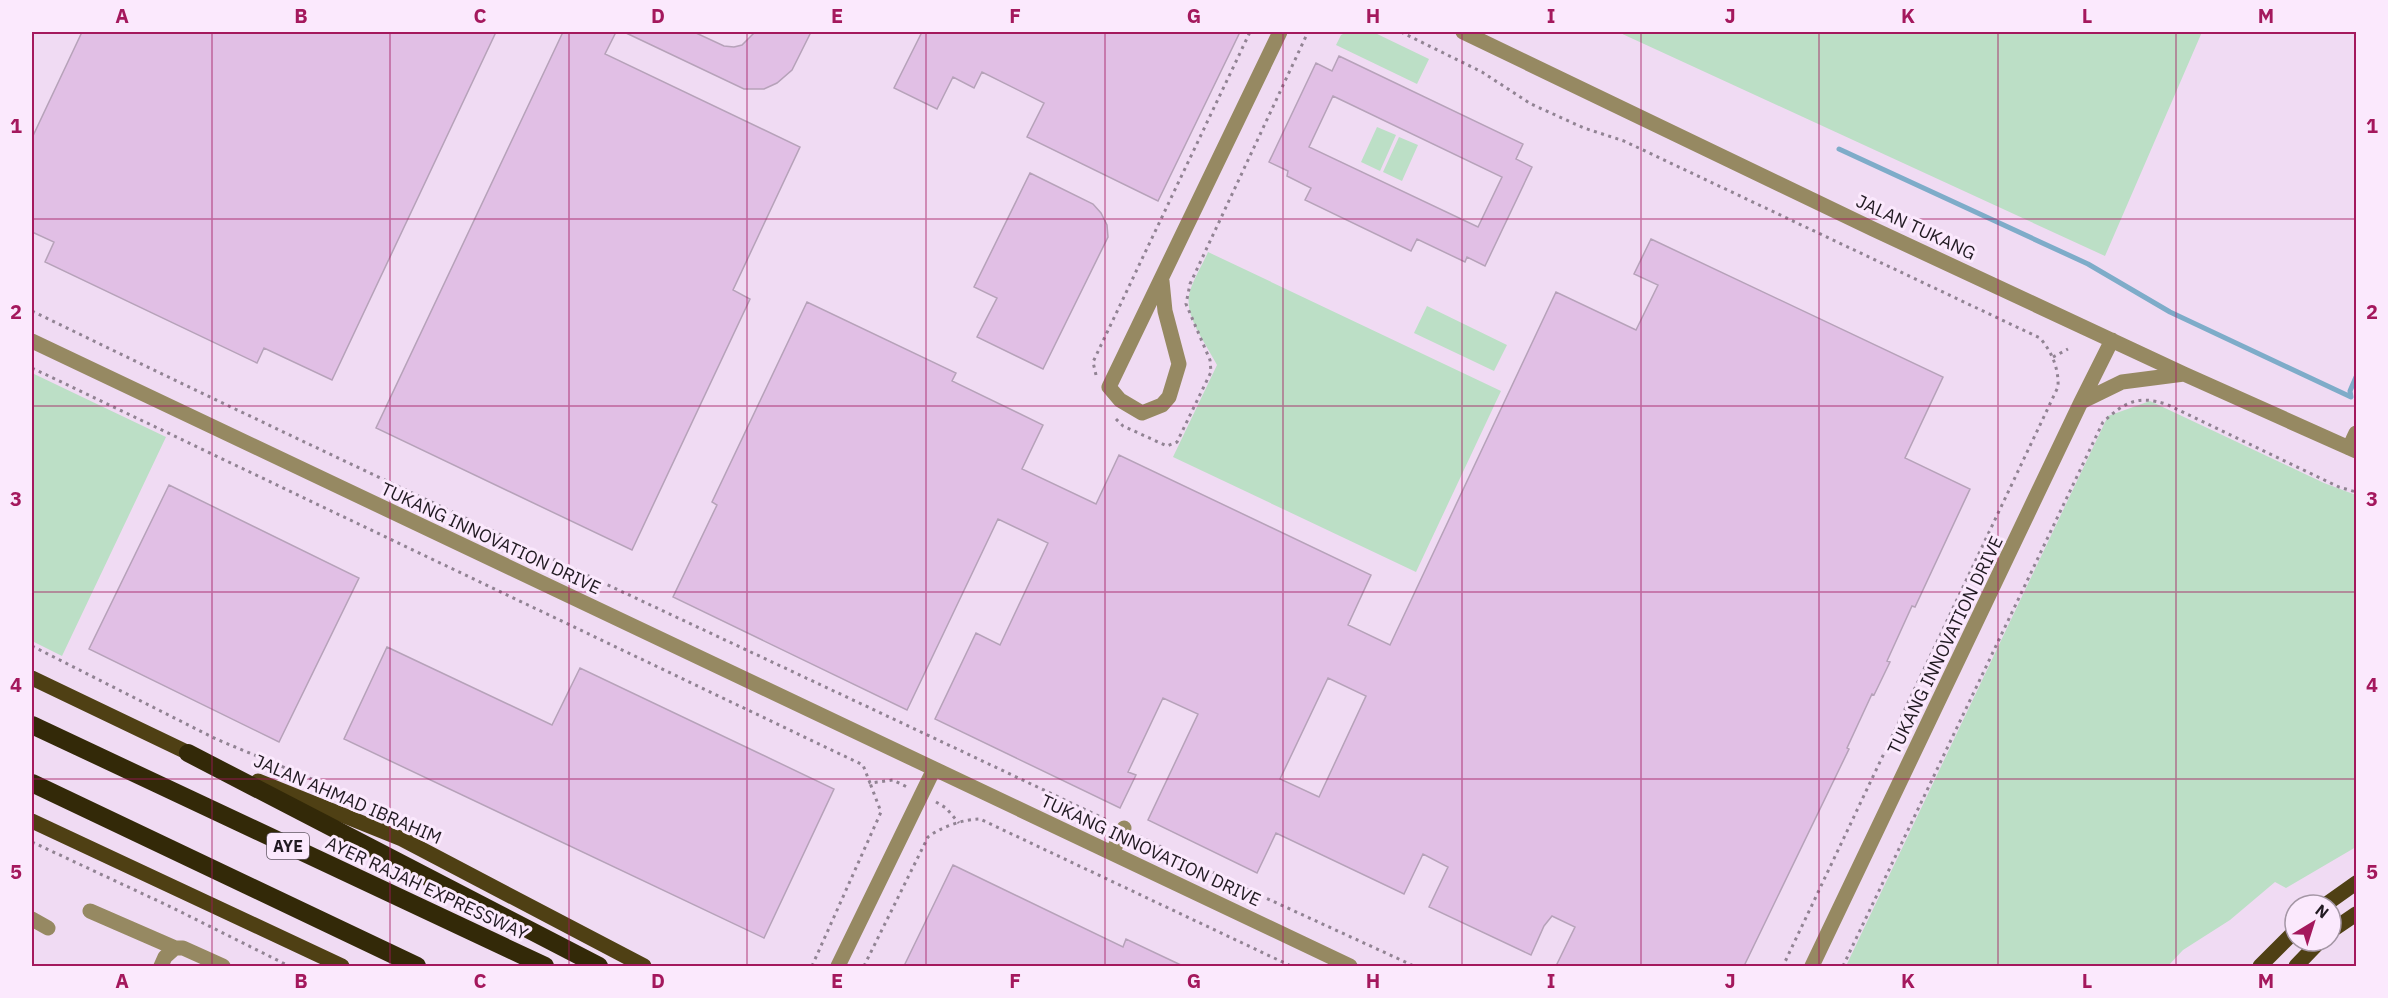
<svg xmlns="http://www.w3.org/2000/svg" width="2388" height="998" font-family="'IBM Plex Sans',sans-serif">
<rect width="100%" height="100%" fill="#f0dbf3"/>
<path fill="#bcdfc6" d="M1347 32H1373L1429 59 1417 84 1336 45 1341 35Z
M1618 32H2202L2105 256Z
M1377 127 1396 135 1380 171 1361 162Z
M1399 137 1418 145 1402 181 1383 172Z
M1208 252 1501 391 1416 572 1173 457 1217 365C1207 345 1185 318 1189 295 1192 281 1202 266 1208 252Z
M1427 306 1507 345 1494 371 1414 333Z
M32 373 166 437 62 656 32 641Z
M2150 401 2324 483 2356 495V847L2286 888 2275 882 2230 920 2183 950 2168 966H1846L2108 416Z"/>
<g fill="none" stroke-linecap="round" stroke-linejoin="round">
<path stroke="#7eacc9" stroke-width="5" d="M1839 149 2088 264 2170 312 2351 397 2350 391 2356 377"/>
</g>
<path fill="#e1bfe5" stroke="#b6a2b9" stroke-width="1.5" fill-rule="evenodd" d="M82 32H496L332 380 264 348 257 363 45 262 54 242 32 232V138Z
M563 32H616L605 54 800 147 733 290 750 299 632 550 376 428Z
M624 32H694L724 46 734 47 742 45 755 32H811L792 70 777 83 764 89H744Z
M922 32H1240L1158 201 1027 137 1044 103 982 72 974 88 953 77 937 109 894 88Z
M1339 56 1523 144 1516 159 1532 167 1485 266 1467 257 1465 262 1417 239 1411 251 1305 200 1311 188 1287 176 1288 171 1269 162 1316 63 1332 71ZM1333 96 1502 177 1478 227 1309 147Z
M1030 173 1093 204 1101 213 1107 225 1108 237 1043 369 977 337 997 298 974 287Z
M1651 239 1943 377 1905 458 1970 489 1915 607 1912 606 1887 661 1890 662 1874 695 1872 694 1847 748 1849 749 1744 966H1556L1575 927 1552 916 1544 926 1531 955 1429 907 1448 867 1423 854 1404 894 1276 833 1257 873 1148 820 1198 714 1163 698 1128 772 1136 775 1120 808 935 719 976 633 1000 645 1048 543 998 519 907 710 673 597 717 505 712 502 807 302 956 373 952 381 1043 425 1022 469 1096 504 1119 455 1371 575 1348 625 1390 645 1556 292 1636 330 1658 285 1634 274ZM1328 678 1366 696 1319 797 1280 779Z
M169 485 359 578 279 742 89 649Z
M387 647 552 725 580 668 834 789 764 938 344 739Z
M953 865 1123 947 1126 939 1183 966H904Z"/>
<g fill="none" stroke-linecap="round" stroke-linejoin="round">
<path stroke="#918393" stroke-width="3" stroke-dasharray="3 4.5" stroke-linecap="butt" d="M1401 32 1482 72 1531 104 1584 128 1624 141 2040 338C2052 352 2059 369 2058 387L1783 966
M32 311C389 485 750 650 1109 821
M2053 357 2068 349
M32 368 863 765 870 783 893 780 907 787
M1096 375 1093 362 1250 32
M1116 419 1123 426 1167 446 1177 442 1211 372 1210 360 1186 304 1190 284 1308 32
M32 646 216 739 319 782
M936 802 946 808 959 823
M1139 836 1255 893 1414 966
M32 842 171 907 289 966
M812 966 881 812 870 783
M864 966 928 837C941 827 964 819 980 819L1291 966
M1843 966 2103 422C2125 402 2137 395 2166 404L2339 487 2356 492"/>
<path stroke="#968962" stroke-width="15" d="M1463 32 1873 229 2184 374 2356 451
M1162 281 1165 311 1179 364 1169 397 1162 405 1142 413 1120 400 1109 387 1280 32
M32 341 1350 966
M2081 402 2122 382 2184 374
M2349 448 2356 433
M1112 853 1124 828
M90 911 175 948
M32 919 48 928
M161 966 165 957 175 948H183L223 966
M838 966 934 769
M1812 966 2081 402 2112 340"/>
<path stroke="#4f4014" stroke-width="15" d="M32 678 197 757
M258 781 402 839 644 966
M32 821 342 966
M2325 905 2356 883
M2331 931 2356 914
M2260 966 2295 931
M2296 966 2320 941"/>
<path stroke="#332908" stroke-width="18" d="M32 725 545 966
M188 753 599 966
M32 783 417 966"/>
</g>
<path fill="none" stroke="#a4185d" stroke-width="1.5" stroke-opacity="0.55" d="M212 32V966M390 32V966M569 32V966M747 32V966M926 32V966M1105 32V966M1283 32V966M1462 32V966M1641 32V966M1819 32V966M1998 32V966M2176 32V966M32 219H2356M32 406H2356M32 592H2356M32 779H2356"/>
<g text-anchor="middle" dominant-baseline="central" stroke-width="6" stroke-linejoin="round" paint-order="stroke">
<rect fill="#fbe9fd" stroke="#625864" stroke-width="1.5" x="267" y="833" width="42" height="26" rx="4.5"/>
<g font-size="16" font-weight="bold" fill="#211a22">
<text x="288" y="846">AYE</text>
</g>
<g font-size="18" fill="#211a22" stroke="#fbe9fd">
<text transform="translate(1916 227) rotate(25)">JALAN TUKANG</text>
<text transform="translate(491 538) rotate(25)">TUKANG INNOVATION DRIVE</text>
<text transform="translate(1945 645) rotate(-64)">TUKANG INNOVATION DRIVE</text>
<text transform="translate(348 799) rotate(23)">JALAN AHMAD IBRAHIM</text>
<text transform="translate(1151 850) rotate(25)">TUKANG INNOVATION DRIVE</text>
<text transform="translate(427 888) rotate(25)">AYER RAJAH EXPRESSWAY</text>
</g>
</g>
<rect width="2388" height="998" fill="none" stroke="#fbe9fd" stroke-width="66"/>
<g transform="translate(2313 923) rotate(38)"><circle r="28" fill="#fbe9fd" stroke="#a496a5" stroke-width="1.5"/>
<path d="M0-4.5L10 22L0 15L-10 22Z" fill="#a4185d"/>
<text y="-9" font-size="16" font-weight="bold" text-anchor="middle" fill="#211a22">N</text>
</g>
<rect x="33" y="33" width="2322" height="932" fill="none" stroke="#a4185d" stroke-width="2"/>
<g font-size="20" text-anchor="middle" font-weight="bold" fill="#a4185d">
<text x="122" y="23">A</text>
<text x="301" y="23">B</text>
<text x="480" y="23">C</text>
<text x="658" y="23">D</text>
<text x="837" y="23">E</text>
<text x="1015" y="23">F</text>
<text x="1194" y="23">G</text>
<text x="1373" y="23">H</text>
<text x="1551" y="23">I</text>
<text x="1730" y="23">J</text>
<text x="1908" y="23">K</text>
<text x="2087" y="23">L</text>
<text x="2266" y="23">M</text>
<text x="16" y="133">1</text>
<text x="2372" y="133">1</text>
<text x="16" y="319">2</text>
<text x="2372" y="319">2</text>
<text x="16" y="506">3</text>
<text x="2372" y="506">3</text>
<text x="16" y="692">4</text>
<text x="2372" y="692">4</text>
<text x="16" y="879">5</text>
<text x="2372" y="879">5</text>
<text x="122" y="988">A</text>
<text x="301" y="988">B</text>
<text x="480" y="988">C</text>
<text x="658" y="988">D</text>
<text x="837" y="988">E</text>
<text x="1015" y="988">F</text>
<text x="1194" y="988">G</text>
<text x="1373" y="988">H</text>
<text x="1551" y="988">I</text>
<text x="1730" y="988">J</text>
<text x="1908" y="988">K</text>
<text x="2087" y="988">L</text>
<text x="2266" y="988">M</text>
</g>
</svg>
